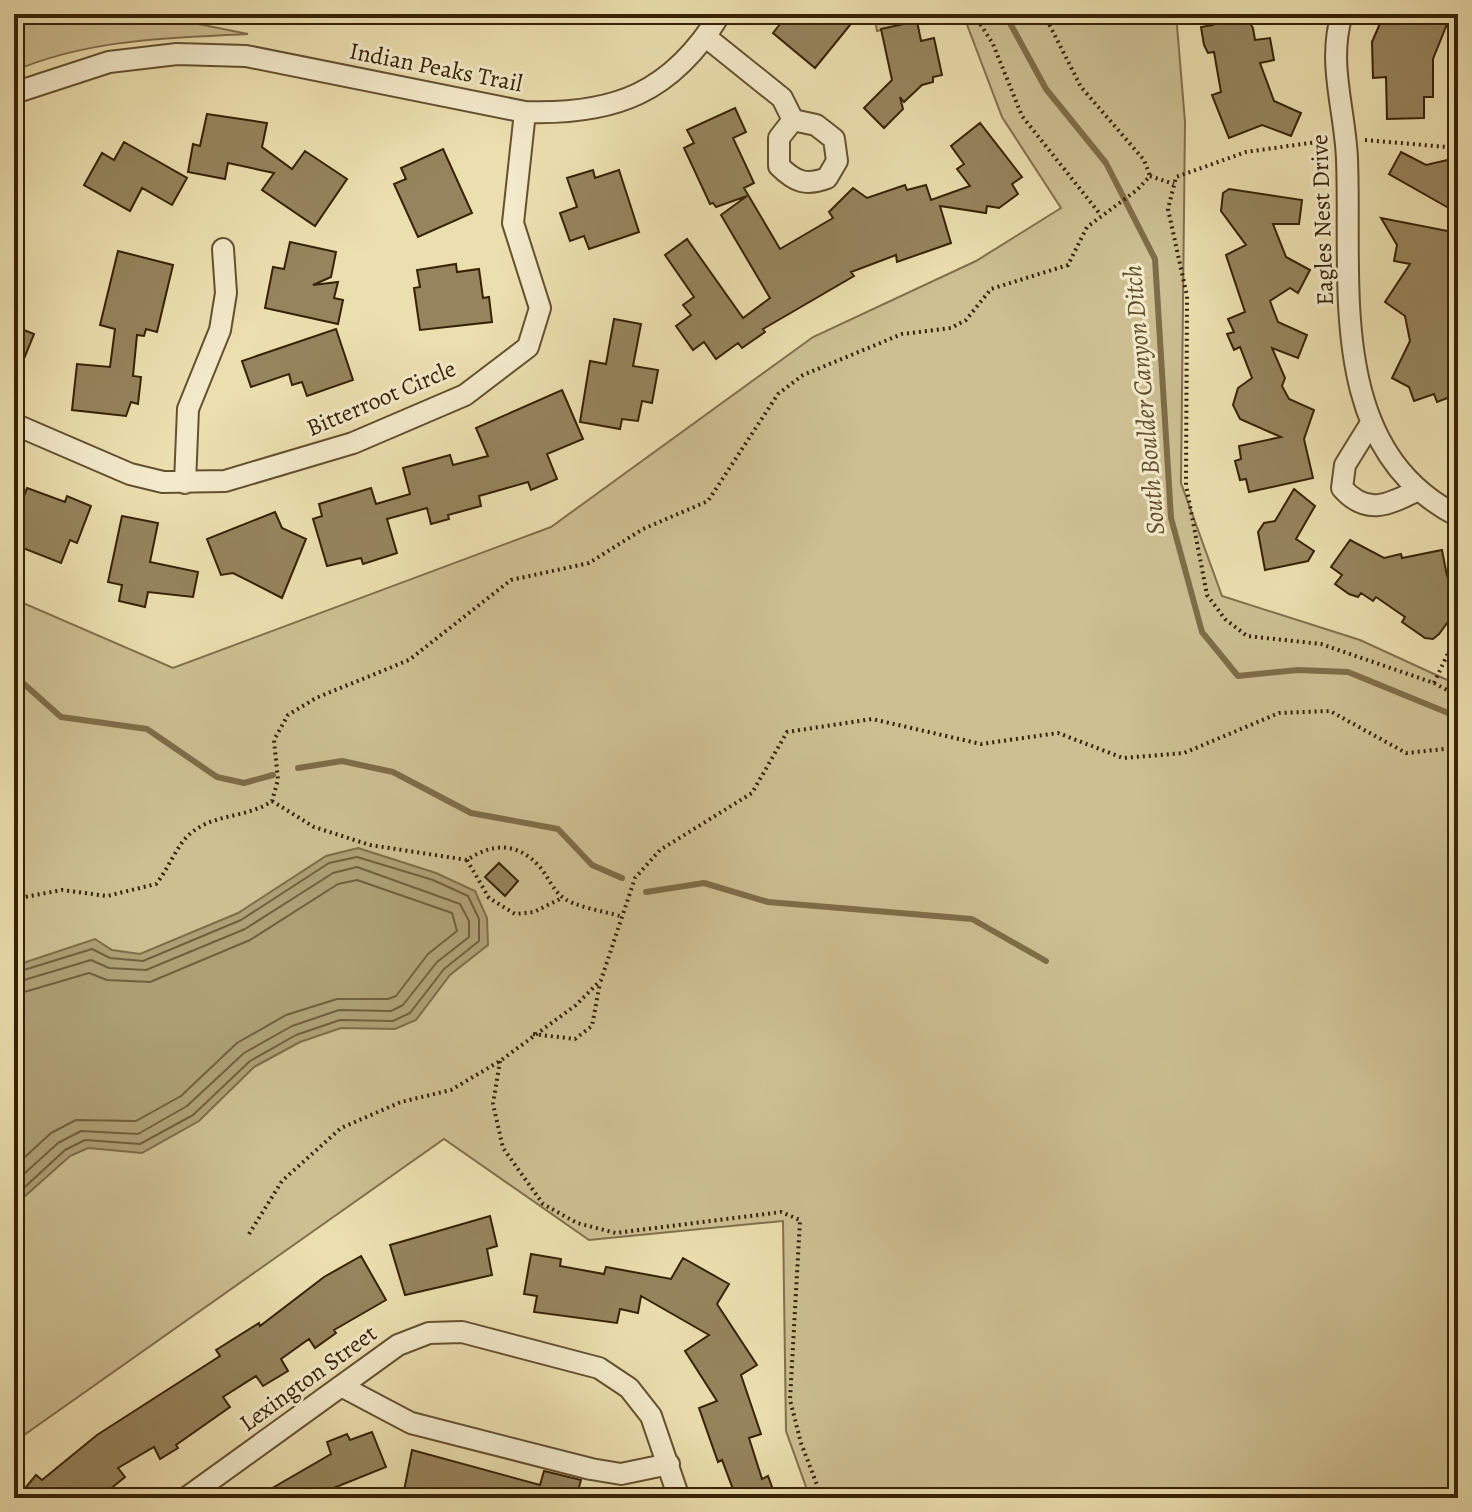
<svg xmlns="http://www.w3.org/2000/svg" width="1472" height="1512" font-family="Alegreya,serif">
<rect width="100%" height="100%" fill="#ecdfaf"/>
<filter id="stains"><feTurbulence type="fractalNoise" baseFrequency=".0025" numOctaves="4"/><feColorMatrix values="0 0 0 0 .2 0 0 0 0 .09 0 0 0 0 .02 0 0 0 .5 -.17"/></filter>
<radialGradient id="worn" r=".72"><stop offset=".6" stop-color="#630" stop-opacity="0"/><stop offset="1" stop-color="#630" stop-opacity=".3"/></radialGradient>
<path fill="#cdbf92" stroke="#82704c" stroke-width="2" d="M14 14H149L248 34C169 38 88 39 14 71Z
M874 14H950L877 31Z
M963 14H1176L1185 122 1181 483 1222 596 1360 640 1458 685V1498H810L786 1431 783 1221 589 1240 444 1139 14 1442V599L173 668 551 527 813 337 976 261 1061 208 1002 117Z"/>
<path fill="#ae9f75" stroke="#7e6d48" stroke-width="2" d="M358 848 436 873 475 891 487 918 488 945 450 975 416 1020 395 1029 341 1028 300 1042 254 1067 199 1121 142 1153 88 1148 70 1156 14 1206V966L95 939 112 950 140 954 238 913 326 856Z"/>
<g fill="none" stroke-linecap="round" stroke-linejoin="round">
<path stroke="#72603d" stroke-width="2" d="M14 973 92 949 110 958 143 961 241 920 329 863 357 857 433 880 468 896 479 919V941L444 969 410 1013 393 1021 340 1020 296 1035 250 1061 193 1115 140 1144 85 1140 65 1150 14 1197
M14 983 91 960 109 968 146 970 245 929 333 873 357 867 460 904 469 921V937L437 962 403 1005 391 1011 339 1010 292 1026 244 1053 187 1106 138 1134 81 1131 58 1143 14 1183
M14 995 89 973 107 980 150 982 250 940 338 884 357 880 452 913 457 931 428 954 396 996 388 999H337L286 1015 237 1043 181 1096 136 1121 76 1120 51 1133 14 1167"/>
<path stroke="#7e6d48" stroke-width="6" d="M1005 14 1046 89 1106 163 1155 259 1171 518 1202 632 1238 676 1298 670 1348 672 1458 717
M14 675 61 717 147 729 217 777 244 783 273 775
M298 768 342 761 393 772 471 813 558 829 592 865 622 878
M646 892 704 883 768 902 972 919 1046 961"/>
</g>
<path fill="#95845d" stroke="#362205" stroke-width="2" d="M788 14H859L815 68 773 33Z
M1211 14H1244L1253 28 1255 40 1270 38 1274 60 1260 63 1274 101 1301 113 1291 136 1262 125 1229 138 1212 95 1221 92 1214 52 1208 53 1204 45 1201 27 1213 25Z
M1384 14H1451L1433 59V97H1424V118L1387 119 1386 77 1373 78 1372 42Z
M917 21 921 41 934 38 942 75 933 77V82L922 85 904 102 900 97 903 109 884 128 864 108 892 80 881 29Z
M735 108 746 132 733 138 754 183 744 188 780 249 833 218 829 212 853 188 867 198 905 185 907 190 926 185 931 200 970 186 957 169 964 164 951 146 980 123 1022 177 1012 184 1018 194 999 208 987 206 986 213 940 206 951 243 897 262 896 255 851 272 854 276 763 329 765 332 742 348 738 343 716 359 704 342 693 350 676 326 691 315 683 305 694 297 665 255 687 239 743 318 770 298 721 215 747 196 716 207 713 203 710 204 684 148 694 143 687 130Z
M207 114 267 123 262 147 292 169 305 151 347 179 315 226 262 190 274 173 228 163 225 179 188 172 193 144 200 146Z
M124 142 187 178 172 205 142 188 130 211 84 185 102 153 114 160Z
M443 149 472 213 418 237 394 184 406 179 401 168Z
M1401 152 1426 165 1456 158 1458 204 1447 207 1389 174Z
M593 170 595 178 619 170 639 232 589 249 584 236 570 241 560 213 577 207 567 178Z
M1229 189 1302 200 1299 224H1273L1286 257 1310 270 1298 293 1290 288 1270 301 1278 322 1307 335 1298 358 1272 348 1285 378 1282 386 1289 399 1314 410 1304 439 1313 478 1249 492 1246 479 1240 480 1235 461 1241 459 1239 446 1281 437 1240 419 1233 405 1238 388 1252 378 1240 347 1234 350 1227 334 1234 332 1228 319 1245 312 1226 255 1246 245 1221 211 1223 193Z
M1381 218 1458 233 1451 292 1458 291V394L1437 402 1434 394 1414 401 1409 387 1392 378 1410 341 1405 316 1385 302 1410 264 1394 261 1397 245Z
M290 242 336 252 331 277 313 285 338 282 334 298 343 300 338 324 265 308 273 267 284 269Z
M118 251 173 265 157 332 146 329 144 336 137 335 133 376 141 377 138 404 131 402 126 416 72 410 77 364 110 367 115 329 100 325Z
M456 264 457 272 479 269 483 298 489 297 492 322 420 330 414 288 420 287 417 270Z
M614 319 641 324 633 366 658 370 652 403 642 401 638 421 622 419 620 429 580 422 590 361 606 364Z
M14 326 34 334 15 381 14 380Z
M336 329 353 380 307 396 302 382 292 385 289 374 251 387 242 361Z
M562 390 583 439 547 454 557 479 531 490 528 482 479 496 481 506 448 515 449 519 431 524 427 508 387 519 397 553 363 564 361 558 327 566 313 519 322 516 319 504 371 488 376 504 410 494 403 468 450 455 453 465 488 456 476 428Z
M27 488 65 502 67 496 91 506 77 543 70 540 61 563 15 545 20 531 14 528V523Z
M1294 489 1315 506 1296 539 1314 551 1308 561 1265 570 1258 532 1264 523 1275 521Z
M275 512 282 528 306 539 282 598 233 573 221 575 207 539Z
M122 516 158 523 150 562 198 572 193 597 148 592 145 607 119 601 122 585 108 582Z
M1350 540 1384 558 1401 554 1402 558 1442 550 1447 576 1458 583V608L1439 634 1433 639 1425 638 1402 622 1405 617 1376 597 1373 601 1361 593 1358 597 1349 594 1335 584 1342 575 1331 567Z
M499 863 518 881 505 896 485 877Z
M490 1216 497 1246 487 1249 492 1275 405 1295 390 1245Z
M531 1254 561 1259 560 1266 604 1274 606 1267 671 1279 683 1258 729 1284 717 1304 757 1365 741 1375 761 1434 749 1438 762 1479 768 1476 776 1498H722L734 1492 722 1460 718 1462 699 1408 717 1401 685 1351 709 1335 641 1296 638 1313 620 1309 617 1323 534 1312 537 1296 524 1294Z
M361 1256 386 1300 334 1330 336 1333 315 1348 309 1339 281 1359 288 1371 263 1386 256 1376 223 1397 230 1407 176 1445 178 1448 160 1459 154 1447 118 1468 125 1477 99 1498H17L36 1475 42 1480 97 1435 220 1356 216 1350 259 1323 260 1326 324 1277Z
M372 1432 386 1467 331 1489 336 1498H255L331 1454 327 1442 347 1434 350 1440Z
M412 1450 540 1485 544 1471 581 1480 576 1498H414L403 1496Z"/>
<g fill="none" stroke-linecap="round" stroke-linejoin="round">
<g stroke="#645130" stroke-width="24">
<path id="minor" d="M1342 14C1327 63 1345 109 1347 159 1352 284 1325 449 1458 516
M706 37 782 98 793 120 779 138V166C795 182 806 186 827 178L837 161 834 139 816 125 793 120
M14 93 109 62 177 54 246 56 525 112C615 115 672 93 720 14
M1371 423 1345 465 1342 488C1366 515 1386 506 1416 491
M14 424 130 474 163 482 225 481 353 443 465 395 528 347 540 308 513 223 525 112
M185 483 188 409 220 330 226 293 223 249
M341 1386 411 1423 591 1469 621 1474 669 1464
M186 1498 398 1345 429 1333 462 1332 599 1368 629 1388 651 1416 679 1498"/>
</g>
<path stroke="#362205" stroke-width="4" stroke-dasharray="2 4" stroke-linecap="butt" d="M974 14 993 44 1022 116 1100 214
M1044 14 1081 87 1144 160 1150 176
M1365 140 1458 148
M1324 141 1246 152 1176 177 1168 209 1187 296 1186 485 1207 595 1225 619 1247 636 1321 644 1434 683 1458 696
M1150 176 1174 184
M1434 683 1458 632
M272 801 314 827 370 845 467 860C492 843 517 842 539 866 547 875 552 888 561 896 573 907 604 911 620 916
M467 860 489 898 515 914 534 912 562 898
M14 899 62 890 107 896 156 884C168 870 177 844 191 833 215 813 248 818 272 801L278 780 274 740 288 715 316 698 409 660 511 580 589 563 643 529 708 501 778 394 803 375 902 334 951 328 966 320 991 289 1068 265 1087 227 1137 190 1150 176
M533 1034 575 1039 592 1026 600 983
M500 1061 493 1104 503 1148 543 1204 577 1223 616 1233 781 1212 800 1220 790 1400 801 1443 822 1498
M249 1234 282 1181 341 1128 401 1102 451 1090 500 1061 576 1005 601 980 635 878 660 850 752 793 787 732 872 719 981 744 1058 733 1123 758 1184 753 1279 713 1330 711 1406 753 1454 748 1458 750"/>
<use href="#minor" stroke="#f3eacb" stroke-width="20"/>
</g>
<g text-anchor="middle" dominant-baseline="central" stroke-width="6" stroke-linejoin="round" paint-order="stroke">
<g font-size="24" fill="#362205" stroke="#f3eacb">
<text transform="translate(436 67) rotate(11)">Indian Peaks Trail</text>
<text transform="translate(1322 220) rotate(-92)">Eagles Nest Drive</text>
<text transform="translate(381 398) rotate(-23)">Bitterroot Circle</text>
<text transform="translate(308 1378) rotate(-36)">Lexington Street</text>
</g>
<g font-size="26" font-style="italic" fill="#604e2c" stroke="#f3eacb">
<text transform="translate(1144 400) rotate(-95)">South Boulder Canyon Ditch</text>
</g>
</g>
<rect width="1472" height="1512" fill="none" stroke="#ecdfaf" stroke-width="48"/>
<rect x="16" y="16" width="1440" height="1480" fill="none" stroke="#362205" stroke-width="4"/>
<rect x="24" y="24" width="1424" height="1464" fill="none" stroke="#362205" stroke-width="2"/>
<rect width="100%" height="100%" filter="url(#stains)"/>
<rect width="100%" height="100%" fill="url(#worn)"/>
</svg>
